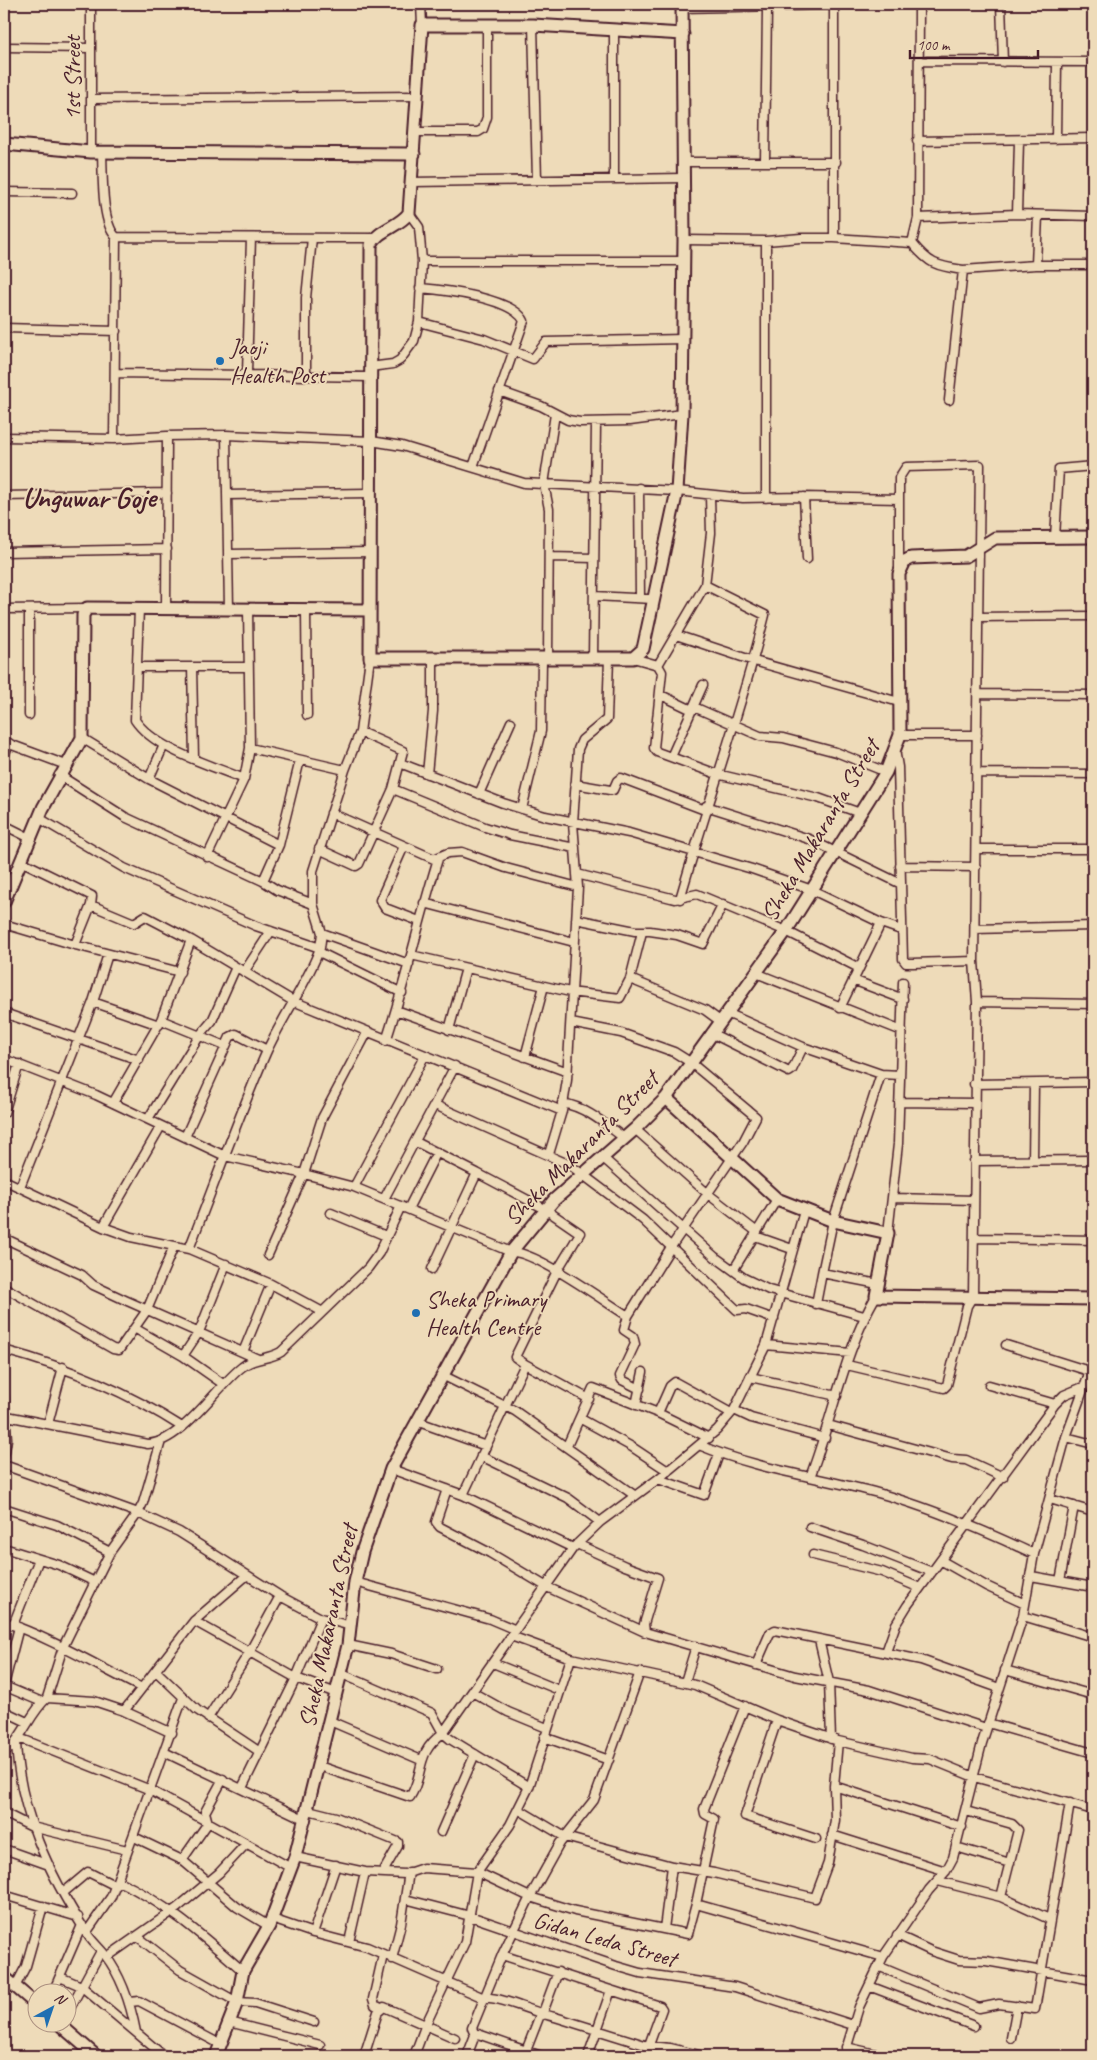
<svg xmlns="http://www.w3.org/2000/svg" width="1097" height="2060" font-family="Caveat,sans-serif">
<rect width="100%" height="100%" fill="#eedbb9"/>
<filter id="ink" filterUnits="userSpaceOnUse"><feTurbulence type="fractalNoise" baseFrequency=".02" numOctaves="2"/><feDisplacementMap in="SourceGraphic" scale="10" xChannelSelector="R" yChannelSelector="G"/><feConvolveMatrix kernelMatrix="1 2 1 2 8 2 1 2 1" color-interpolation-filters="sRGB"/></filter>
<g filter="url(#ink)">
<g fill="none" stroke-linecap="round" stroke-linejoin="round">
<g stroke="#4a1f2b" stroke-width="11">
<path id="street" d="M91 4V152
M421 4 422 25
M1001 4 1003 62
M682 8 834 5
M533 25 537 180
M614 30V179
M4 47 91 48
M919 61 1093 62
M91 99 418 96
M416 132H478L483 129 487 117V25
M1056 139 1057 63
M917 141 1093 138
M102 152C103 174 101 222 116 237L374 238
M765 161 767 8
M684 162H836
M412 182 684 178
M4 192 72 193
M1017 214 1019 141
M918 218 1017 214 1093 216
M834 238V4
M684 240 766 241 801 238H834L912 243 918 218 919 4
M912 243C929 264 936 266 963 270
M422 261H683
M1036 265 1038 215
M420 288C444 290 513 298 524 321L473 467
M419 322 484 339 533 359 546 342 683 339
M4 328 116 331
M370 367 393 364 400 360 414 341 419 322 422 261 419 227 409 213
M116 373 370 377
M247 373 251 238
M306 375V298L312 238
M499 391 541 406 568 420 580 422 630 421 682 414
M949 400 963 270 1036 265H1093
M226 435 229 609
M4 437 114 439 167 436 226 435 371 441 402 446 524 483 677 491 743 498 804 497 899 499
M114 439 116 237
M639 488 640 598
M227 495 370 493
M4 496 167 493
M804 497 807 559
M766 498V241
M1055 538 1059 469 1093 466
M4 552 167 549
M229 554 370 552
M550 557 594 558
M594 596 653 599
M139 608 135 720C155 750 211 765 244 779
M4 609 87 608
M166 609 167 436
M306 610 307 715
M978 617 1093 616
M676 635 754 661 899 702
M593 658 596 424
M633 658 658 665 662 672 654 748 657 752 717 774 818 798 860 813
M548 659 549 509 544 484 555 414
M658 665 705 585 711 533 710 496
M137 667H248
M192 667 194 758
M978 694 1093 695
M661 695 692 710
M694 707 760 736 783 738 836 752 886 772
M29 715V609
M900 735H977
M82 738 149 779 279 845
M4 742 66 765
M250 748 345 770
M895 750 898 767 903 959 906 963H913L974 961
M4 756 9 743
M671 757 703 685
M400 763 503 803 545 816 629 833 752 869 812 890 881 923 901 930
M976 773 1093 774
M427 774 433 711V658
M59 775 125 817 263 881 277 890 313 904
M149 779 164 745
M575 784 610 790H613L617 781 621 778 705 810
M393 789 485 827 510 835 575 848
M479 794 511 722
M706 806 809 839 899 883
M522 809 541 731 542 659
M331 813 434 859 448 853 462 852 506 868 578 887
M39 818 124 868 256 926 320 948
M4 825 30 838
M404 846 380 900 385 908 419 921
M319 849 356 866 359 864 393 789 403 751 360 732
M976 849H1093
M207 857 244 779 250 748 248 609
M21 861 92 896 91 905 75 945
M900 866 976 867
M577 874 675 899 697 894 786 931 859 968
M263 881 279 845 300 760
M680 899C707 804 741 711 765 615L705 585
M424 903 574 942
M91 905 134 923 145 916 191 940 293 1001 562 1111
M576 919 635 931H650L677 935 703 944 723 904
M4 924 75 945 180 972
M975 929 1093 926
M322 933 409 964
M319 952 402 993
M411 955 570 992 620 998 630 979 642 932
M244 972 271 931
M756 973 902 1031
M630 979 705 1010 720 1021
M853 980 903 999
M93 1002 159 1025
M977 1002 1093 1004
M840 1008 881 923
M396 1010 568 1072
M4 1013 139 1060
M727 1013 803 1047 881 1074
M161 1020 225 1046
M571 1023 621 1033 674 1052 690 1062 756 1117 743 1142 671 1247 628 1316 624 1330 633 1336 635 1344 620 1376 622 1380 640 1389
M449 1030 466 968
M367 1033 322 1118 304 1174 354 1187 511 1252C534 1250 605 1302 628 1316
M711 1033 789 1072 792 1070 803 1047
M386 1041C406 981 419 919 438 859
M525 1057 544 986
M4 1059 96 1095 225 1156 304 1174 268 1255
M974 1084 1093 1082
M899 1102 974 1103
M113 1103 161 1020 191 940
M562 1103C586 1107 605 1124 624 1138
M435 1105 570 1165 643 1220 737 1310 746 1309 774 1319
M4 1113 19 1064
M148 1119 200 1035 212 1021 236 967
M635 1129 708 1194 757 1232
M185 1137 230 1037 236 1034 267 1050
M416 1142 477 1173 432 1269
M549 1154 562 1111 567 1080 578 887 573 823 578 749 582 740 607 719 609 658
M602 1157 715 1257 744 1278 769 1290 864 1316
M1033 1160 1034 1084
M974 1161 1093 1160
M477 1173 545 1209 580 1233 557 1271 515 1357 525 1364
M4 1180 103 1227 131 1237 189 1249 271 1284 321 1311
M20 1187 93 1002 108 954
M354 1187 425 1055
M893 1198 974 1200
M384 1199 455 1066
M408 1209 437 1152
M331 1213 386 1236
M103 1227 161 1126
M888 1233 898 1144 903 982
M755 1236 792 1249
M4 1238 82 1275 93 1285 125 1300 258 1359
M974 1238 1093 1240
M189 1249C215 1183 238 1117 266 1053 282 1017 307 984 320 948L322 933 313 904V871L345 770 360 732 370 658
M734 1269 777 1199
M878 1284 822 1273 833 1221 881 1074 900 1075
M4 1287 113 1349 119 1350 147 1310 174 1246
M816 1304 822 1273
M136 1329 183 1356 223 1384
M766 1345 804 1211
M1006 1345 1089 1371
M4 1350C67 1367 126 1391 182 1427
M243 1352 271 1284
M183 1356 199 1332 226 1264
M847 1365 944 1388 947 1385 967 1306 973 1296 977 1002 974 961 980 465 906 467 899 478V572
M442 1375 515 1411 634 1495
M750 1377 837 1396
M989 1385 1055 1404
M4 1397 7 1439 4 1457
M636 1405 643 1372
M734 1410 751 1418 825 1438
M658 1413 670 1386 675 1382 731 1413
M7 1416 148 1444C182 1442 216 1387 242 1367 254 1357 268 1360 281 1352L368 1268 379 1253 401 1206
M581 1419 632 1447 668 1471
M416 1421 486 1446
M48 1424 63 1367
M828 1425 952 1459 966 1460 1003 1477
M1066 1437 1093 1444
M699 1445C756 1469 818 1477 878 1493 932 1508 983 1530 1034 1554
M567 1446 593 1388 658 1413 709 1438
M481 1456 568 1498 600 1522
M4 1465 138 1513 179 1532 280 1596 321 1618 351 1626
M391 1469 463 1495 573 1548
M810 1477C833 1417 844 1351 876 1296
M658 1479 704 1495 719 1454
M447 1489 436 1522 440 1527 490 1553 547 1587 645 1632 795 1676 869 1690 986 1728
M463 1495 525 1364 589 1399
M1050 1499 1093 1512
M4 1508 57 1525 110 1552
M810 1527 863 1545 932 1572
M577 1544 625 1566 658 1578 644 1624 645 1632
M4 1548 59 1565 95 1582
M813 1555 882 1572 920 1588
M942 1561 986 1586 1025 1604
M1031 1576 1093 1587
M1060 1581 1074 1506
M355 1582 490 1619 516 1630
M1023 1616 1093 1637
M194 1621 296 1678 336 1693
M4 1622C51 1638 97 1666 142 1688
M13 1625 39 1559
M511 1636 571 1658 695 1685 777 1720 838 1741 912 1758 930 1759 974 1777 1093 1810
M819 1640 829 1682 831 1739
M348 1645 391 1654 437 1669
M886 1652 896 1624 907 1606 1055 1404 1064 1395 1083 1387
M493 1663 559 1690
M756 1665 770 1633 775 1630 921 1660 999 1688
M1005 1670 1093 1695
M156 1671 197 1710 260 1752
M342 1674 432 1713 443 1733 450 1739 529 1787
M685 1682 696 1646
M4 1685 19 1627
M4 1686 42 1702
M472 1692 508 1712 547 1728
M47 1698 63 1647 95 1582 110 1552 138 1513 143 1503 161 1441
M4 1711 27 1722
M124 1711 194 1621 246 1576
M208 1718 249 1653 280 1596
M777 1720 745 1816 816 1839
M330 1721 421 1760
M988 1723 1093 1753
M544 1737 609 1760
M164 1752 306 1820
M4 1753C23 1739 29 1714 47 1698L94 1701 124 1711 172 1733
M319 1766 410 1797C425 1774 414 1754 443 1733L573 1548 600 1522 658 1479 717 1430 734 1410 766 1345 850 1353
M834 1786 962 1827
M242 1788 296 1678 321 1618
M518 1809 565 1837 672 1866 714 1873 815 1898 828 1863 835 1820 834 1786 838 1741
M308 1810 336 1817 398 1842V1846L383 1872
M966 1811 1012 1824 1018 1830 1001 1897
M4 1813 32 1827 127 1850
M441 1832 475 1754
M832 1835 946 1871
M134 1837 182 1860 237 1907 269 1926
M956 1847 1010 1863
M4 1849 49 1865
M295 1857 365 1872 405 1874 423 1868 477 1872 530 1897 575 1911 688 1934 696 1904 714 1819 705 1814 704 1809 745 1706
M182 1860 208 1823 205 1812 223 1779
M118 1881C165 1902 205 1938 243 1971
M938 1881 1001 1897 1049 1919
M63 1893 88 1872 116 1886
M4 1895 78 1917
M405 1899 470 1916 616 1966 640 1973 735 1987 853 2025
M696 1904 883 1957
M272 1919 313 1933 367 1947 484 1998C498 1995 537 2014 555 2017L648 2046 670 2048 703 2056
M664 1929 672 1866
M86 1933 111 1897 183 1698
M313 1933 336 1865
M897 1935 931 1951 959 1960 986 1961 1093 1980
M138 1937 180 1970 237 2002 255 2003 314 2022
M349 1942 365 1872
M502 1955 660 2006 662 2009 645 2056
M107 1957 177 1908 219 1873 246 1844
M392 1959 401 1924 409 1872
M878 1966 979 2008 999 2004 1035 2009 1070 1803
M60 1977 81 1986 164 2056
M869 1986 974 2026
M15 1987 26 1966 43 1906
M53 1992 82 1925
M130 2002 139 2001 220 2044
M381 2008 375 2005 373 1999 383 1955
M68 2012 101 1951
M542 2015 558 1972
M229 2022 320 2045
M136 2032C131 2006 122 1977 105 1955 99 1947 91 1941 86 1932 49 1874 19 1811 16 1742L21 1739 27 1741 148 1789 291 1868
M475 2035 472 2028 502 1955 530 1897 560 1843 594 1800 640 1672
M1011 2038 1017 2006
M846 2047 885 2056
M526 2051 540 2015
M364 2056 378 2012 384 2007 455 2038
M414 2056 426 2024 465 1942 477 1872 510 1825 529 1787 571 1658
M467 2056 475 2035 478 2034 541 2056
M588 2056 611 1990
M844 2056 859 2007 883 1957 929 1890 946 1871 953 1858 982 1743 1023 1616 1034 1554 1066 1437 1093 1363"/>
</g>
<g stroke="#4a1f2b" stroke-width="15">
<path id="secondary" d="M682 4 684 240 682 414 677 491 643 649 633 658H370L371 245C377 230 399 227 409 213L422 25H533L683 34
M4 144 91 152 414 154
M4 902 43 808 82 738 83 615 87 608 370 610
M666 1098 777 1199 833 1221 888 1233 876 1296 1093 1299
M4 1977 38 2006
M57 2022 96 2056
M216 2056 237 2002 243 1971 269 1926 295 1857 348 1645 355 1582 362 1552 391 1469 511 1252 554 1200 635 1129 666 1098 786 931 886 772 900 735 899 574 905 561 911 558 966 556 995 538 1093 537"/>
</g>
<use href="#street" stroke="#eedbb9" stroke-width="8"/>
<use href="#secondary" stroke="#eedbb9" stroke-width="11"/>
</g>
</g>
<g fill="#1f6fb2" stroke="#eedbb9" stroke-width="2">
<circle cx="220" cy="361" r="5"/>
<circle cx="416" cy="1313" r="5"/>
</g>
<g text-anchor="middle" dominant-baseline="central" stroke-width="4" stroke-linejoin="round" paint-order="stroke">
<g font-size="24" fill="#4a1f2b" stroke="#eedbb9">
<text transform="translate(72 78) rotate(-90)">1st Street</text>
<text transform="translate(820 830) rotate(-59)">Sheka Makaranta Street</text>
<text transform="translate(581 1148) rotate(-45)">Sheka Makaranta Street</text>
<text transform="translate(328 1626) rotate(-78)">Sheka Makaranta Street</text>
<text transform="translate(605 1939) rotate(16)">Gidan Leda Street</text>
</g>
<g font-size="24" fill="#4a1f2b" stroke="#eedbb9" text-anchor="start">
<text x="230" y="347">Jaoji<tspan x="230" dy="28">Health Post</tspan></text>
<text x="426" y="1299">Sheka Primary<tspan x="426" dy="28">Health Centre</tspan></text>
</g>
<g font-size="29" font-weight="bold" fill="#4a1f2b" stroke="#eedbb9">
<text x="89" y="497">Unguwar Goje</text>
</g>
</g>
<rect width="1097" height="2060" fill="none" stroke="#eedbb9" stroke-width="20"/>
<rect x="10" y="10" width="1077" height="2040" fill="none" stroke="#4a1f2b" stroke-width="2" filter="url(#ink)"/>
<g transform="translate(52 2008) rotate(40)"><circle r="24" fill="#eedbb9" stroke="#ac9080"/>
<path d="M0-4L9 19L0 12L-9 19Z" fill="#1f6fb2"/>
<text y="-8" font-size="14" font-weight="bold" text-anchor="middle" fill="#4a1f2b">N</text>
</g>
<path d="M910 50v8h128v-8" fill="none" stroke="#4a1f2b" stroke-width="2.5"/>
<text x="917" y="50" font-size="15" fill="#4a1f2b" stroke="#eedbb9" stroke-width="4" paint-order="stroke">100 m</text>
</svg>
